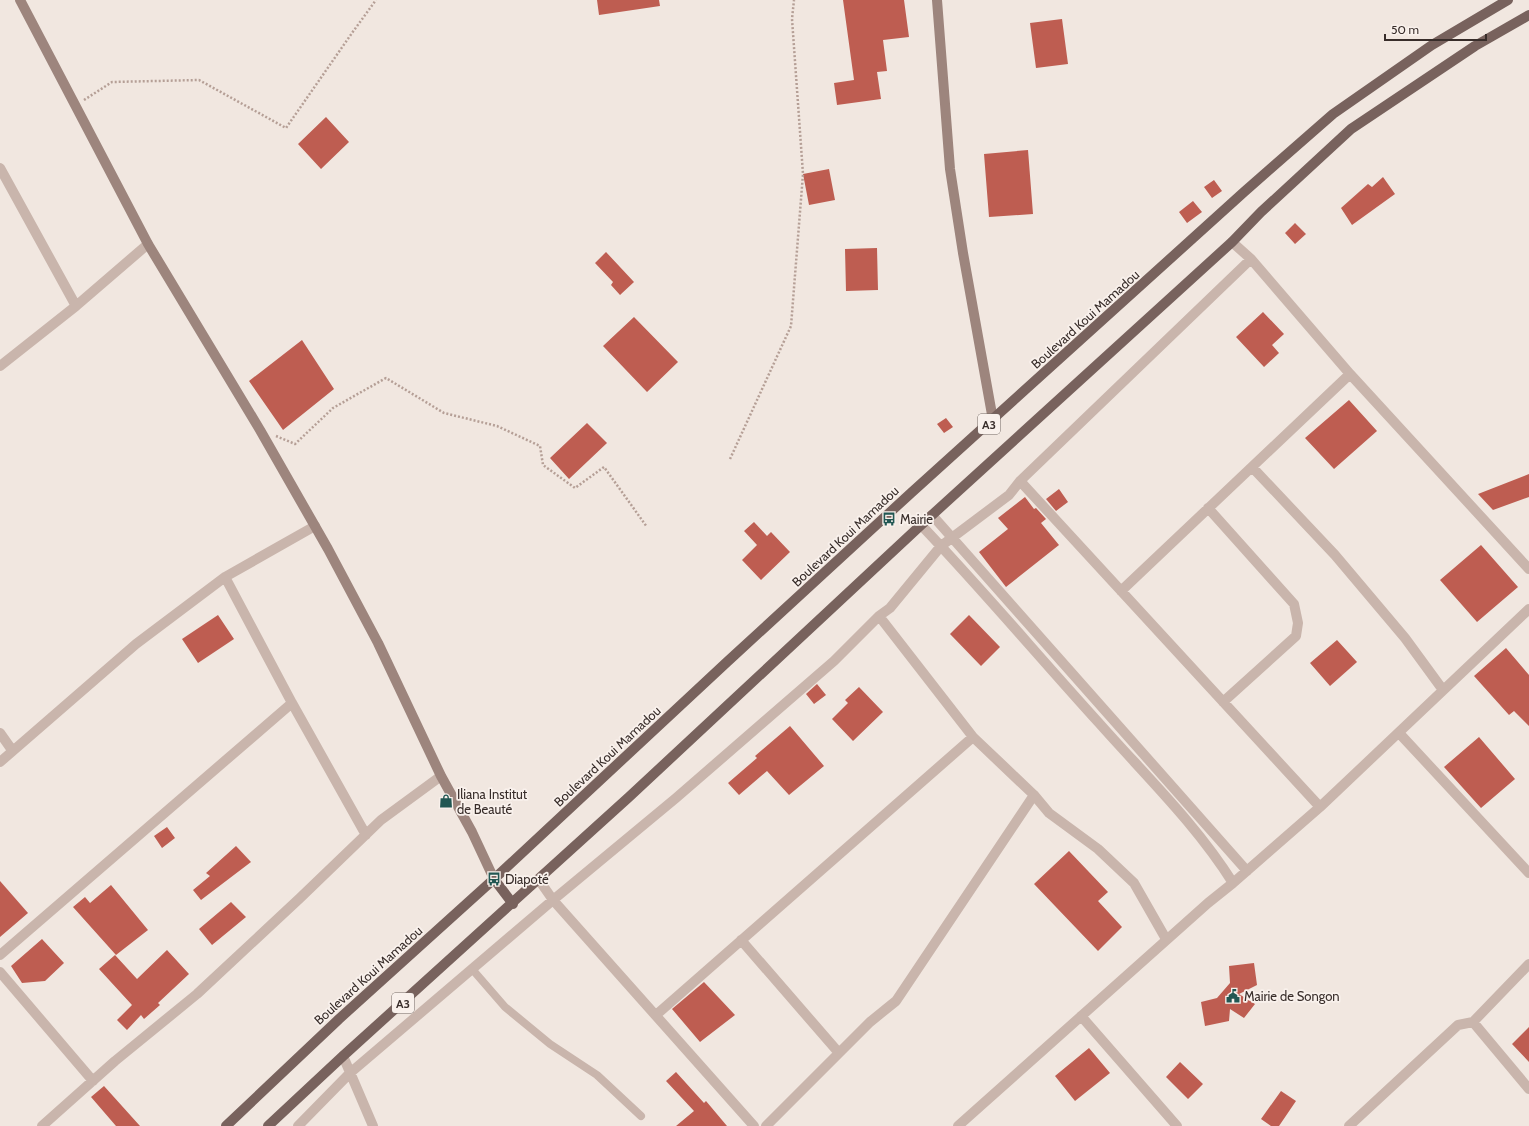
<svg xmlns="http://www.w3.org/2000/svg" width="1529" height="1126" font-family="Cabin,sans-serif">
<rect width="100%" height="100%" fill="#f1e7e0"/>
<path fill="#be5d51" d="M597 0H659L660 6 599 15Z
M843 0H904L909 37 883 40 887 71 877 72 881 99 837 105 834 83 854 80Z
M1062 19 1068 64 1036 68 1030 23Z
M326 117 349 142 321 169 298 144Z
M1028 150 1033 214 989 217 984 154Z
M829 169 835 200 809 205 803 174Z
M1383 177 1395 194 1352 225 1341 208 1368 184 1372 187Z
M1214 180 1222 191 1212 198 1204 187Z
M1193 201 1202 212 1187 223 1179 212Z
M1295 223 1306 234 1295 244 1285 233Z
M877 248 878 290 846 291 845 249Z
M606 252 634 282 620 295 611 285 613 282 595 263Z
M1263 312 1284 334 1272 345 1279 353 1264 367 1236 337Z
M634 317 678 362 647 392 603 346Z
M302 340 334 389 283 430 249 381Z
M1349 400 1377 431 1334 469 1305 438Z
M946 418 953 427 944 433 937 424Z
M587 423 607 443 569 479 550 458Z
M1529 474V497L1493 510 1478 494Z
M1059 489 1068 502 1056 511 1046 499Z
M1025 497 1034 509 1036 508 1046 519 1041 523 1059 545 1006 587 979 552 1008 529 998 518Z
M754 522 767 536 771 532 790 552 761 580 742 560 757 545 744 531Z
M1481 545 1518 587 1477 622 1440 580Z
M218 615 234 639 198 663 182 639Z
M969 615 1000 647 981 666 950 634Z
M1337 640 1357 662 1330 686 1310 663Z
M1506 648 1529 675V726L1514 711 1509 715 1474 676Z
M817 684 826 695 814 704 806 694Z
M859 687 883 712 853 741 832 719 848 703 845 700Z
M790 726 824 766 789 795 767 771 739 795 728 783 757 758 755 756Z
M1479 737 1515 779 1481 808 1444 767Z
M167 827 175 838 162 848 154 836Z
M236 846 251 862 201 900 193 890 210 876 206 873Z
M1069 851 1108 892 1098 901 1122 927 1098 951 1034 884Z
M0 881 28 913 0 937Z
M111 885 148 930 116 955 73 907 85 897 90 903Z
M231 902 246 917 212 945 199 929Z
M42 939 64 963 45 981 22 983 11 966Z
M167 950 189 974 158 1003 160 1005 144 1019 141 1015 127 1030 117 1020 132 1005 99 969 115 955 137 979Z
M1254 963 1257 985 1239 994 1255 1004 1244 1018 1230 1009 1229 1021 1205 1026 1201 1002 1217 998 1230 983 1229 966Z
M704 982 735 1015 700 1042 672 1009Z
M1529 1027V1062L1512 1044Z
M1089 1048 1110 1073 1075 1101 1055 1076Z
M1180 1062 1203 1084 1188 1099 1166 1077Z
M676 1072 704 1103 706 1101 727 1126H676L694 1111 666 1081Z
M104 1086 140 1126H116L91 1097Z
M1281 1091 1296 1101 1279 1126H1271L1261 1119Z"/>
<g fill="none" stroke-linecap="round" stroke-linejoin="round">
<path stroke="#b59f96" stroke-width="2.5" stroke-dasharray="2 2" stroke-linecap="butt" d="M84 100 112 82 199 80 286 128 352 33 376 0
M276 436 295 444 333 408 386 378 444 413 497 426 540 446 543 465 575 488 604 467 647 527
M730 459 791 326 803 174 792 19 794 0"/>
<path stroke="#c9b5ac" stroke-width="8" d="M472 969 505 1007 550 1044 597 1075 641 1116"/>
<path stroke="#c9b5ac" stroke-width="10" d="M0 168 76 306
M1232 242 1251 259 1350 374 1529 569
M0 366 76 306 148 244
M1252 467 1335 555 1405 638 1443 690
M1020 481 1320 807
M1208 508 1294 604 1298 623 1296 636 1223 702
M932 515 1247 871
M921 525C982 589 1039 657 1099 723 1145 775 1196 824 1233 883
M225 577 292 703 366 835
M1121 591 1350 374
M879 616 973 737 1034 795 1049 813 1098 849 1134 883 1166 939
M0 733 12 750
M1399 733 1529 873
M0 762 136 644 225 577 315 526
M539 880 553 900 754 1126
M741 940 839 1053
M0 955 292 703
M0 972 93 1081
M656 1015 973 737
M1081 1016 1177 1126
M1473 1022 1529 964
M343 1056 373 1126
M42 1126 115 1061 197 994 300 898 381 820 441 776
M298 1126 350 1073 553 900 676 798 834 661 879 616 890 608 941 546 1009 495 1020 481 1251 259
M766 1126 870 1022 896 1001 1034 795
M958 1126 1208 903 1233 883 1320 807 1529 609
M1349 1126 1458 1025 1473 1022 1529 1089"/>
<path stroke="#9d857d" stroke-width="10" d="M20 0 148 244 260 430 328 549 378 643 441 776 472 832 494 879
M937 0 950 169 963 253 993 420"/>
<path stroke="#78625d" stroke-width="10" d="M494 879 513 904
M226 1126 339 1019 494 879 727 662 911 493 1244 192 1333 114 1432 45 1508 0
M268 1126 343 1056 629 797 921 525 1232 242 1261 212 1351 129 1475 46 1529 15"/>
</g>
<defs>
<g id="bus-bare" transform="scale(1.08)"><path d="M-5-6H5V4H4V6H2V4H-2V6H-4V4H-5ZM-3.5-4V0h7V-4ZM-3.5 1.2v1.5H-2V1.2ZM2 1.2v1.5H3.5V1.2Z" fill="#225753" stroke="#f9f1ec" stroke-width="2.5" paint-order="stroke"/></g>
<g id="shop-bare" transform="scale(1.08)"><path d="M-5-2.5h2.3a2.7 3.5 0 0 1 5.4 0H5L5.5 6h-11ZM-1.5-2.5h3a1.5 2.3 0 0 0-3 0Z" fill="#225753" stroke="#f9f1ec" stroke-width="2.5" paint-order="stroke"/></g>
<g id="civic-bare" transform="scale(1.08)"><path d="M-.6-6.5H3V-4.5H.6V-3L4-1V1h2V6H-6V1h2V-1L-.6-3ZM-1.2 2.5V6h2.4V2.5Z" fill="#225753" stroke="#f9f1ec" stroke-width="2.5" paint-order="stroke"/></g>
</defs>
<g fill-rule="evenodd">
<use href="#bus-bare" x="889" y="519"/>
<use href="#shop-bare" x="446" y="801"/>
<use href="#bus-bare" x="494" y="879"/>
<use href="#civic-bare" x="1233" y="996"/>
</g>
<g text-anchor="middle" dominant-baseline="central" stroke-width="3.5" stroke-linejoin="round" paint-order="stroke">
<g fill="#f9f1ec" stroke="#726864" stroke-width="1">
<rect x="978" y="414" width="22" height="20" rx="3"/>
<rect x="392" y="993" width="22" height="20" rx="3"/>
</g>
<g font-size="12" font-weight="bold" fill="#382d2a">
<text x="989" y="424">A3</text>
<text x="403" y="1003">A3</text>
</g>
<g font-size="13" fill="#382d2a" stroke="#f9f1ec">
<text transform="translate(1085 319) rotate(-42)">Boulevard Koui Mamadou</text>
<text transform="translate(845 536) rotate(-43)">Boulevard Koui Mamadou</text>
<text transform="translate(607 756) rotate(-43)">Boulevard Koui Mamadou</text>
<text transform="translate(368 975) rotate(-42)">Boulevard Koui Mamadou</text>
</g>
<g font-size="13" fill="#382d2a" stroke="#f9f1ec" text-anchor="start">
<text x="900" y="519">Mairie</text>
<text x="457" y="794">Iliana Institut<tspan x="457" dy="15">de Beauté</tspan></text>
<text x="505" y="879">Diapoté</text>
<text x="1244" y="996">Mairie de Songon</text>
</g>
</g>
<path d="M1385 34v6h101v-6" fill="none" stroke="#382d2a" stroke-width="2"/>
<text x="1391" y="34" font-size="12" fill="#382d2a" stroke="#f9f1ec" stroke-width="3" paint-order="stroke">50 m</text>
</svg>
